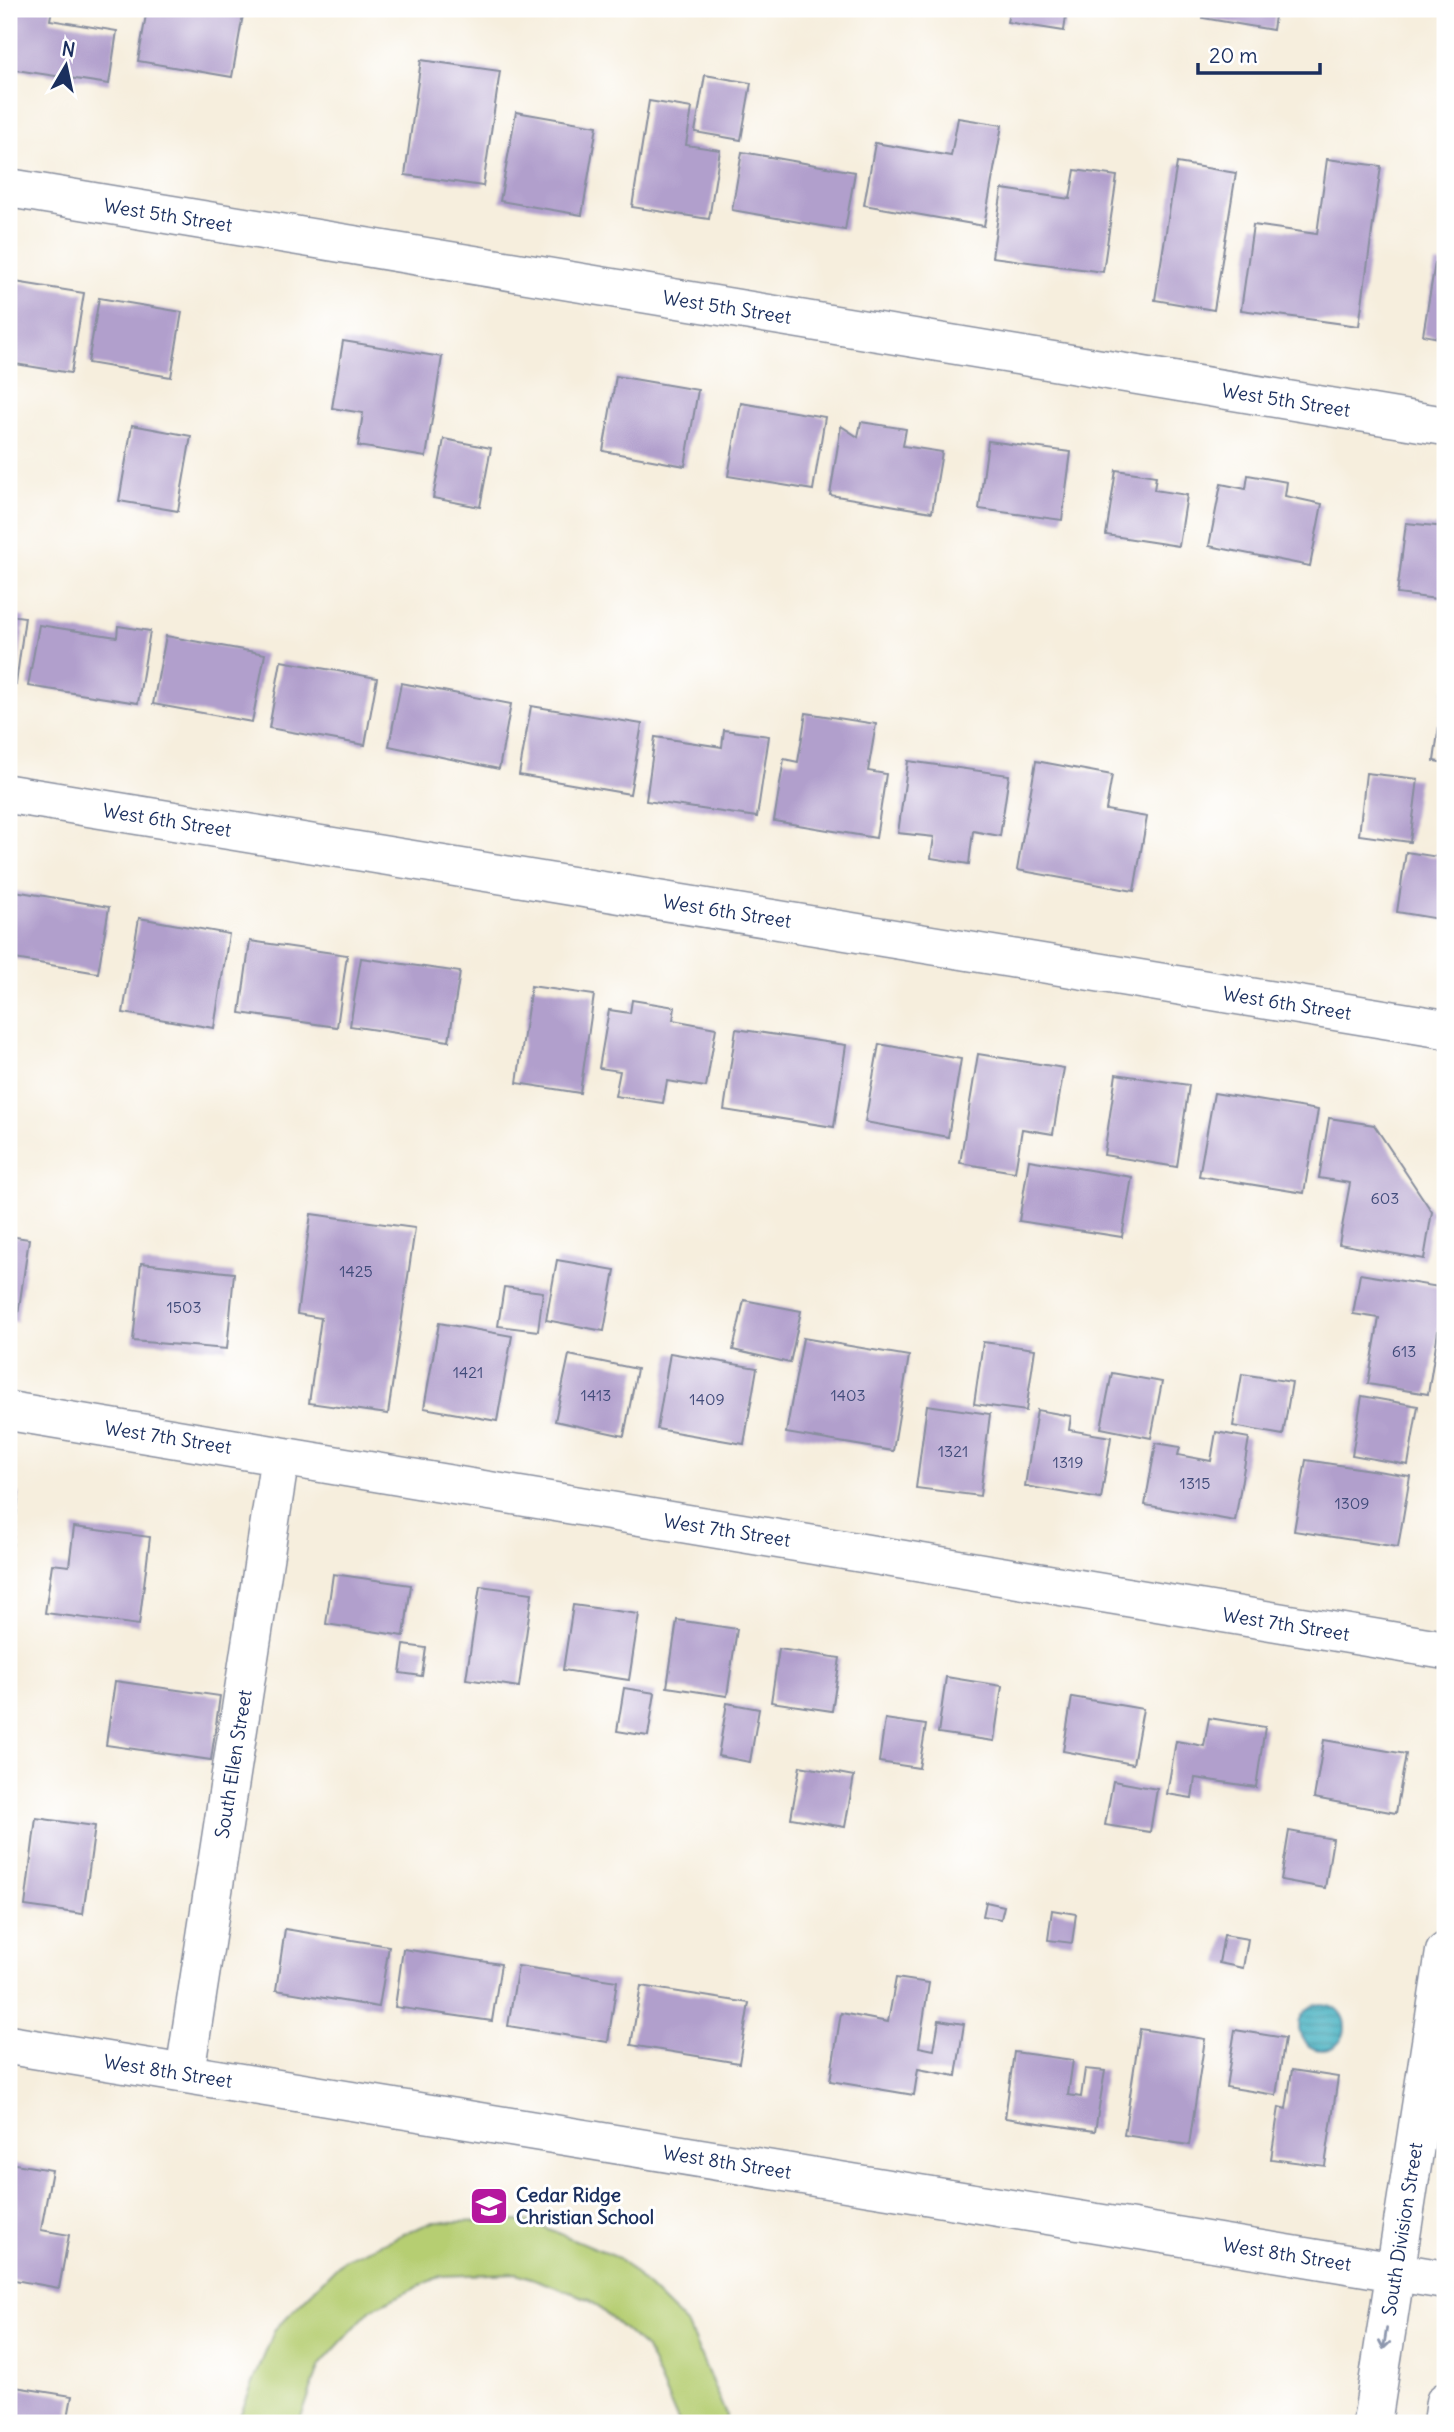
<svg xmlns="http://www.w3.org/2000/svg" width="1454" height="2432" font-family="Delius,sans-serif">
<defs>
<pattern id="water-rules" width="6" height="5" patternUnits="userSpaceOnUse" patternTransform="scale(1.75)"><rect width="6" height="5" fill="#41afbf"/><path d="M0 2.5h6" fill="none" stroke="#368f9e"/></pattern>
</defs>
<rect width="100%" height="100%" fill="#fff"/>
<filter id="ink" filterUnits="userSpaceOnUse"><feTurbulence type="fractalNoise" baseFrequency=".0143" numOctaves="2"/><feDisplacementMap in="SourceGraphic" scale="14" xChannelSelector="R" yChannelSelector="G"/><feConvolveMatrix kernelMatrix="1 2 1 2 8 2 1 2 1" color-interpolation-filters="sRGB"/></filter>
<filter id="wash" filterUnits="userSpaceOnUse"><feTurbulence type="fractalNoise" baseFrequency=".00686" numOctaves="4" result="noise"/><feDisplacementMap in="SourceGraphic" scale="28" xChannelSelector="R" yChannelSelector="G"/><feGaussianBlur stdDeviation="1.57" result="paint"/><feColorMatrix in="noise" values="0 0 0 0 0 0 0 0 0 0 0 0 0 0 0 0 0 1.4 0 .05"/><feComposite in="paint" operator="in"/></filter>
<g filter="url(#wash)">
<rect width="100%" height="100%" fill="#f6eedd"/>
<path fill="#b6ce72" stroke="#687e68" stroke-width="2" d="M529 2221 619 2258 688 2326 726 2415V2423H679L646 2349 589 2299 517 2273 441 2276 371 2309 320 2365 299 2423H237L275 2329 343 2260 432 2222Z"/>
<path fill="url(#water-rules)" stroke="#2e6f8e" stroke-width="2" d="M1299 2027a23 23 0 1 1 46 0a23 23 0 1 1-46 0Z"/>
<g id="blocks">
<path fill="#b19fcc" d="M12 9H52L50 20 117 31 109 84 9 69V28Z
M147 9H244L232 77 138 61Z
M1010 9H1067L1064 31 1007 22Z
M1205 9H1276L1273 30 1203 18Z
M421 60 500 71 483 186 405 175Z
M705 75 751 83 741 140 695 132Z
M649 101 692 108 686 145 720 150 709 219 632 207Z
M516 112 597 126 582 215 500 201Z
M958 118 1002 125 984 226 864 205 875 143 951 156Z
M742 152 855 172 845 230 732 210Z
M1327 159 1381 166 1359 326 1241 310 1253 225 1317 234Z
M1177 163 1236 173 1214 310 1155 300Z
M1075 170 1117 176 1103 272 992 257 1002 189 1070 199Z
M1435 263 1445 264V339L1423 335Z
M9 281 84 293 71 373 9 363Z
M99 298 182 312 171 377 88 363Z
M343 341 442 357 426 457 358 446 363 413 332 408Z
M616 376 698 390 685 466 603 451Z
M741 403 825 417 813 490 728 476Z
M861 422 906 429 903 446 942 452 932 512 830 495 841 426 858 437Z
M132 425 191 436 178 511 119 501Z
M444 439 491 448 480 507 433 498Z
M988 441 1071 452 1062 520 979 509Z
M1116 470 1156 476 1154 490 1187 495 1179 546 1106 535Z
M1248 475 1287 482 1285 496 1322 504 1310 566 1209 546 1221 484 1246 489Z
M1406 523 1445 527V600L1397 594Z
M9 615 25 617 16 684 9 683Z
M39 625 117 637 118 626 150 631 138 703 28 686Z
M166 636 265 654 252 722 153 704Z
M281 661 377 678 365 745 269 728Z
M401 683 511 704 499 769 389 746Z
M1444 690H1445V763L1434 761Z
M531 706 642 724 630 794 519 775Z
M806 713 876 724 868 771 886 774 876 838 774 821 784 759 798 762Z
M724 730 769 736 757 817 646 801 655 737 722 747Z
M908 761 1009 775 1000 836 973 831 969 864 931 858 934 837 898 833Z
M1036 761 1112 775 1106 810 1147 817 1134 891 1017 870Z
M1366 773 1418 779 1410 842 1359 835Z
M1406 852 1445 858V920L1397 912Z
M9 890 109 907 98 973 9 958Z
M139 918 229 934 214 1028 123 1013Z
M250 941 347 955 337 1027 240 1013Z
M361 958 460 972 449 1041 350 1026Z
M531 986 594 995 580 1093 517 1083Z
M632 1000 675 1007 673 1020 716 1028 706 1087 667 1081 663 1103 615 1096 620 1071 599 1068 609 1010 630 1013Z
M736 1029 846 1045 834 1127 724 1110Z
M879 1044 961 1059 948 1137 865 1122Z
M978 1054 1064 1068 1053 1134 1022 1129 1015 1172 960 1163Z
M1116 1074 1189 1085 1177 1167 1104 1155Z
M1214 1093 1318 1110 1304 1193 1199 1176Z
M1329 1118 1374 1125 1432 1212 1424 1259 1339 1244 1350 1183 1319 1178Z
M1029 1160 1132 1177 1122 1237 1019 1221Z
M311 1214 415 1228 388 1414 309 1403 321 1318 297 1314Z
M9 1236 29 1239 17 1322 9 1321Z
M557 1260 615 1270 604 1331 546 1320Z
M141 1263 234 1273 227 1349 133 1341Z
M1360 1274 1445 1288 1428 1394 1368 1384 1379 1318 1353 1314Z
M504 1287 543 1292 538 1331 498 1326Z
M744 1300 801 1311 790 1363 733 1350Z
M439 1323 512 1336 497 1421 424 1408Z
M803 1338 909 1356 893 1451 786 1433Z
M983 1342 1035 1349 1026 1411 974 1404Z
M670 1353 757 1368 744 1444 657 1429Z
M569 1355 637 1369 624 1436 555 1421Z
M1112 1373 1162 1382 1151 1438 1101 1428Z
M1242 1374 1292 1382 1283 1435 1233 1426Z
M1362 1396 1418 1406 1408 1465 1352 1455Z
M927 1405 990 1414 980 1496 916 1488Z
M1037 1410 1071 1416 1069 1430 1111 1437 1101 1499 1025 1486Z
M1216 1432 1249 1438 1235 1521 1145 1505 1156 1443 1180 1447 1178 1455 1211 1461Z
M1306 1460 1410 1476 1398 1547 1294 1531Z
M9 1492 19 1493 10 1563H9Z
M74 1527 150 1537 139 1625 45 1613 52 1564 69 1566Z
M333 1574 411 1585 404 1636 326 1624Z
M480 1586 532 1593 519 1687 466 1679Z
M573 1605 639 1614 629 1680 563 1670Z
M677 1620 737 1629 727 1696 667 1687Z
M404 1645 426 1648 422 1676 400 1673Z
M779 1649 840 1658 832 1711 771 1702Z
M946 1677 1002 1686 994 1741 938 1733Z
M115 1681 220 1696 211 1760 106 1745Z
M624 1688 655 1693 648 1736 617 1731Z
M1072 1697 1143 1709 1133 1764 1063 1751Z
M727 1703 759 1709 750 1762 718 1756Z
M1209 1718 1265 1727 1256 1787 1195 1778 1192 1798 1167 1794 1176 1741 1204 1746Z
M885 1719 926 1725 919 1768 879 1762Z
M1324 1740 1406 1754 1396 1813 1314 1798Z
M800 1766 854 1776 845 1827 791 1818Z
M1113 1781 1157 1789 1150 1832 1105 1825Z
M36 1818 95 1826 83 1914 25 1906Z
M1289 1831 1333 1839 1325 1888 1281 1880Z
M986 1902 1004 1906 1001 1919 983 1916Z
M1052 1910 1076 1914 1072 1943 1048 1940Z
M285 1929 389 1946 379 2007 276 1990Z
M1224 1935 1248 1939 1243 1968 1219 1963Z
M403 1949 501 1964 492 2021 395 2007Z
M518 1966 617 1981 608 2042 508 2026Z
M896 1978 929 1983 919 2047 934 2050 939 2020 964 2024 956 2076 918 2069 914 2095 830 2081 841 2013 888 2022Z
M641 1986 749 2003 739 2063 631 2045Z
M1140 2029 1205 2039 1189 2145 1124 2135Z
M1235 2030 1285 2038 1276 2095 1226 2087Z
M1014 2052 1073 2060 1068 2095 1081 2097 1085 2069 1105 2071 1095 2131 1005 2118Z
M1292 2070 1338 2077 1325 2166 1271 2159 1279 2107 1286 2109Z
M9 2163 52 2170 41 2230 69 2235 59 2288 9 2279Z
M9 2386 72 2396 67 2423H9Z"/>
</g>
</g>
<g filter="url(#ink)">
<use href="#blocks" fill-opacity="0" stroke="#888e9e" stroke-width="2"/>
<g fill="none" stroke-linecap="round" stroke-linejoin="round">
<g stroke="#888e9e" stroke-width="41">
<path id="minor" d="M9 188 1445 426
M9 794 1445 1029
M9 1411 1445 1650
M9 2045 1445 2280
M185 2073 280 1456
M1372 2423 1445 1952
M1442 2423 1445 2402"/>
</g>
<use href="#minor" stroke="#fff" stroke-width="38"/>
</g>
<defs><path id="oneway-shaft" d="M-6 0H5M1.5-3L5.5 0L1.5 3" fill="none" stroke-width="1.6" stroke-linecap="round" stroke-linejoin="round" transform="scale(1.75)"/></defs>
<use stroke="#8d97ae" href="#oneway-shaft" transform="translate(1385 2339) rotate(99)"/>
</g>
<defs>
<g id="school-square" transform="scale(2.0125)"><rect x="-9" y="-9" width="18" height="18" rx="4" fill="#b5179e" stroke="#fff"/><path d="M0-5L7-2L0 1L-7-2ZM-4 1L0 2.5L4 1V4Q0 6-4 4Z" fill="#fff"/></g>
</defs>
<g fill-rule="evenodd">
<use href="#school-square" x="489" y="2206"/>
</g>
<g text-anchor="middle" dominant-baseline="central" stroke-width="6" stroke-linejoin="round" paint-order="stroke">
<g font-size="16" fill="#404b7a">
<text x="1385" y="1198">603</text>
<text x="356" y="1271">1425</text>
<text x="184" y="1307">1503</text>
<text x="1404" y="1351">613</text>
<text x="468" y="1372">1421</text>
<text x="596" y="1395">1413</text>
<text x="848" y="1395">1403</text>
<text x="707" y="1399">1409</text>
<text x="953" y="1451">1321</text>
<text x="1068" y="1462">1319</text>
<text x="1195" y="1483">1315</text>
<text x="1352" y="1503">1309</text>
</g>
<g font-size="19" fill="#1b2f5e" stroke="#fff">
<text transform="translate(168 215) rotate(9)">West 5th Street</text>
<text transform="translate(727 307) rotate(9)">West 5th Street</text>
<text transform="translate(1286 400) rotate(9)">West 5th Street</text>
<text transform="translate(167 820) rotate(9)">West 6th Street</text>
<text transform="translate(727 911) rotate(9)">West 6th Street</text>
<text transform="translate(1287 1003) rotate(9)">West 6th Street</text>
<text transform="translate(168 1437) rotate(9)">West 7th Street</text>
<text transform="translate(727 1530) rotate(9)">West 7th Street</text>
<text transform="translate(1286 1624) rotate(9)">West 7th Street</text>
<text transform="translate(233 1764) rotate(-81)">South Ellen Street</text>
<text transform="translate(168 2071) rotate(9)">West 8th Street</text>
<text transform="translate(727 2162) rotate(9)">West 8th Street</text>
<text transform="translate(1402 2229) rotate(-81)">South Division Street</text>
<text transform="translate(1287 2254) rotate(9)">West 8th Street</text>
</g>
<g font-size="19" font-weight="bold" fill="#1b2f5e" stroke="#fff" text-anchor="start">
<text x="516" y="2195">Cedar Ridge<tspan x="516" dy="22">Christian School</tspan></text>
</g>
</g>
<rect width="1454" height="2432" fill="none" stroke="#fff" stroke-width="35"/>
<g transform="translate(66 66) rotate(9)" stroke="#ffffff" stroke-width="5" paint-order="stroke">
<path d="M0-5L12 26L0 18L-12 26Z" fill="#1b2f5e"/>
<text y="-10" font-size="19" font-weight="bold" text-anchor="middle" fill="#1b2f5e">N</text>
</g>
<path d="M1198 63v10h122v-10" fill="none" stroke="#1b2f5e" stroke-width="3.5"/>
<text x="1209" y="63" font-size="21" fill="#1b2f5e" stroke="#ffffff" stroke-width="5" paint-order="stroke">20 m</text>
</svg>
